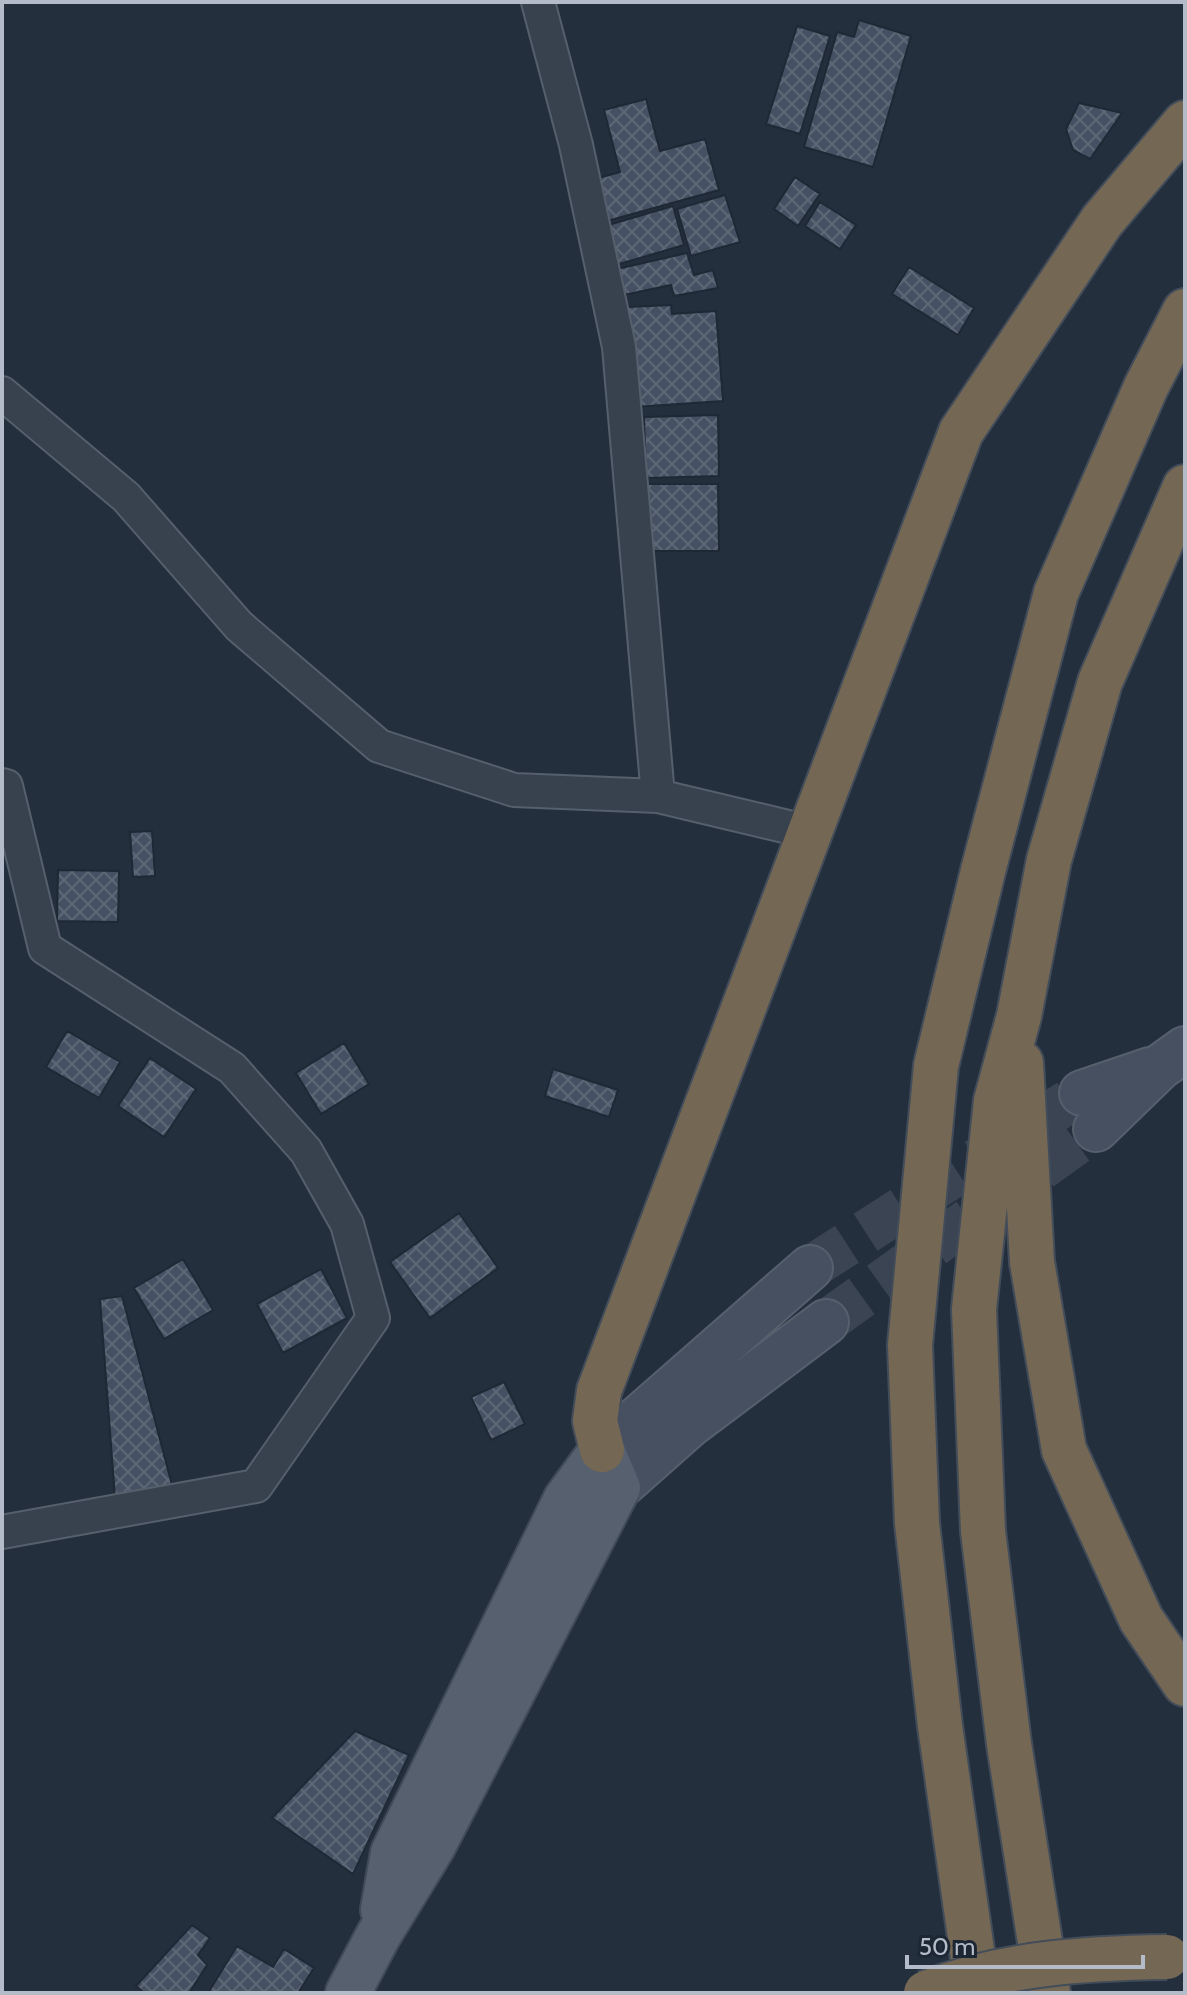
<svg xmlns="http://www.w3.org/2000/svg" width="1187" height="1995" font-family="Cabin,sans-serif">
<defs>
<pattern id="building-cross-hatch" width="8" height="8" patternUnits="userSpaceOnUse" patternTransform="scale(2)"><rect width="8" height="8" fill="#455162"/><path d="M0 0l8 8M0 8l8-8" fill="none" stroke="#5d6877"/></pattern>
</defs>
<rect width="100%" height="100%" fill="#242f3e"/>
<path fill="url(#building-cross-hatch)" stroke="#1f2835" stroke-width="2" d="M859 20 911 36 873 167 804 147 837 32 854 37Z
M797 26 830 36 800 134 766 124Z
M646 99 660 151 705 139 719 190 607 221 595 179 620 172 604 110Z
M1079 103 1122 113 1090 159 1073 150 1066 129Z
M795 177 820 194 798 226 774 209Z
M725 195 740 242 691 256 677 209Z
M820 202 856 225 840 249 805 226Z
M673 206 684 245 616 265 605 226Z
M687 253 694 275 713 270 718 288 674 296 671 285 624 295 617 269Z
M909 267 974 308 958 335 892 294Z
M671 305 672 314 716 311 723 401 634 407 627 307Z
M718 415 719 476 646 478 644 417Z
M648 484H718L719 551H648Z
M152 831 155 876 133 877 130 832Z
M58 870 119 871 118 922 57 921Z
M67 1031 120 1062 99 1098 46 1067Z
M344 1043 369 1084 321 1114 296 1073Z
M150 1058 196 1089 164 1137 118 1106Z
M553 1069 618 1090 609 1117 545 1096Z
M459 1213 498 1268 430 1318 390 1262Z
M183 1259 213 1310 164 1339 134 1288Z
M321 1269 347 1318 283 1353 257 1304Z
M122 1296 172 1485 115 1498 100 1299Z
M504 1382 525 1424 491 1440 471 1397Z
M355 1731 409 1755 353 1874 272 1818Z
M192 1925 210 1938 198 1955 207 1965 189 1993H144L136 1986Z
M237 1946 273 1967 284 1949 314 1968 298 1993H208Z"/>
<g fill="none" stroke-linecap="round" stroke-linejoin="round">
<path stroke="#3a4453" stroke-width="44" stroke-dasharray="44 22" stroke-linecap="butt" d="M810 1268 1082 1093
M826 1322 1096 1129"/>
<g stroke="#565f6c" stroke-width="36">
<path id="street" d="M538 2 576 145 619 347 658 796
M2 393 126 497 239 626 379 746 514 790 658 796 809 832
M2 785 6 786 45 948 232 1068 306 1151 347 1224 373 1318 256 1486 2 1532"/>
</g>
<g stroke="#565f6c" stroke-width="48">
<path id="secondary" d="M1082 1093 1150 1070
M1096 1129 1160 1067 1185 1049
M602 1450 810 1268
M618 1488 689 1425 826 1322"/>
</g>
<g stroke="#414a57" stroke-width="48">
<path id="primary" d="M383 1910 393 1853 566 1499 602 1450
M348 1993 378 1936 433 1846 618 1488 602 1450"/>
</g>
<g stroke="#434c59" stroke-width="48">
<path id="highway" d="M1021 1063 1032 1262 1064 1450 1141 1619 1185 1684
M602 1450 595 1421 599 1391 961 432 1102 221 1185 123
M978 1993 940 1726 917 1523 910 1345 936 1066 983 871 1056 593 1146 387 1185 311
M1048 1993 1009 1744 983 1531 974 1309 996 1101 1019 1016 1049 860 1100 682 1185 487"/>
</g>
<use href="#street" stroke="#38414e" stroke-width="32"/>
<use href="#secondary" stroke="#465061" stroke-width="44"/>
<use href="#primary" stroke="#56606e" stroke-width="44"/>
<use href="#highway" stroke="#746855" stroke-width="44"/>
<g stroke="#434c59" stroke-width="48" stroke-linecap="butt">
<path id="highway-bridge" d="M926 1993C1003 1963 1086 1958 1167 1957"/>
</g>
<use href="#highway-bridge" stroke="#746855" stroke-width="44"/>
</g>
<rect width="1187" height="1995" fill="none" stroke="#b4bcc9" stroke-width="8"/>
<path d="M907 1955v12h236v-12" fill="none" stroke="#b4bcc9" stroke-width="4"/>
<text x="919" y="1955" font-size="24" fill="#b4bcc9" stroke="#1d2633" stroke-width="6" paint-order="stroke">50 m</text>
</svg>
